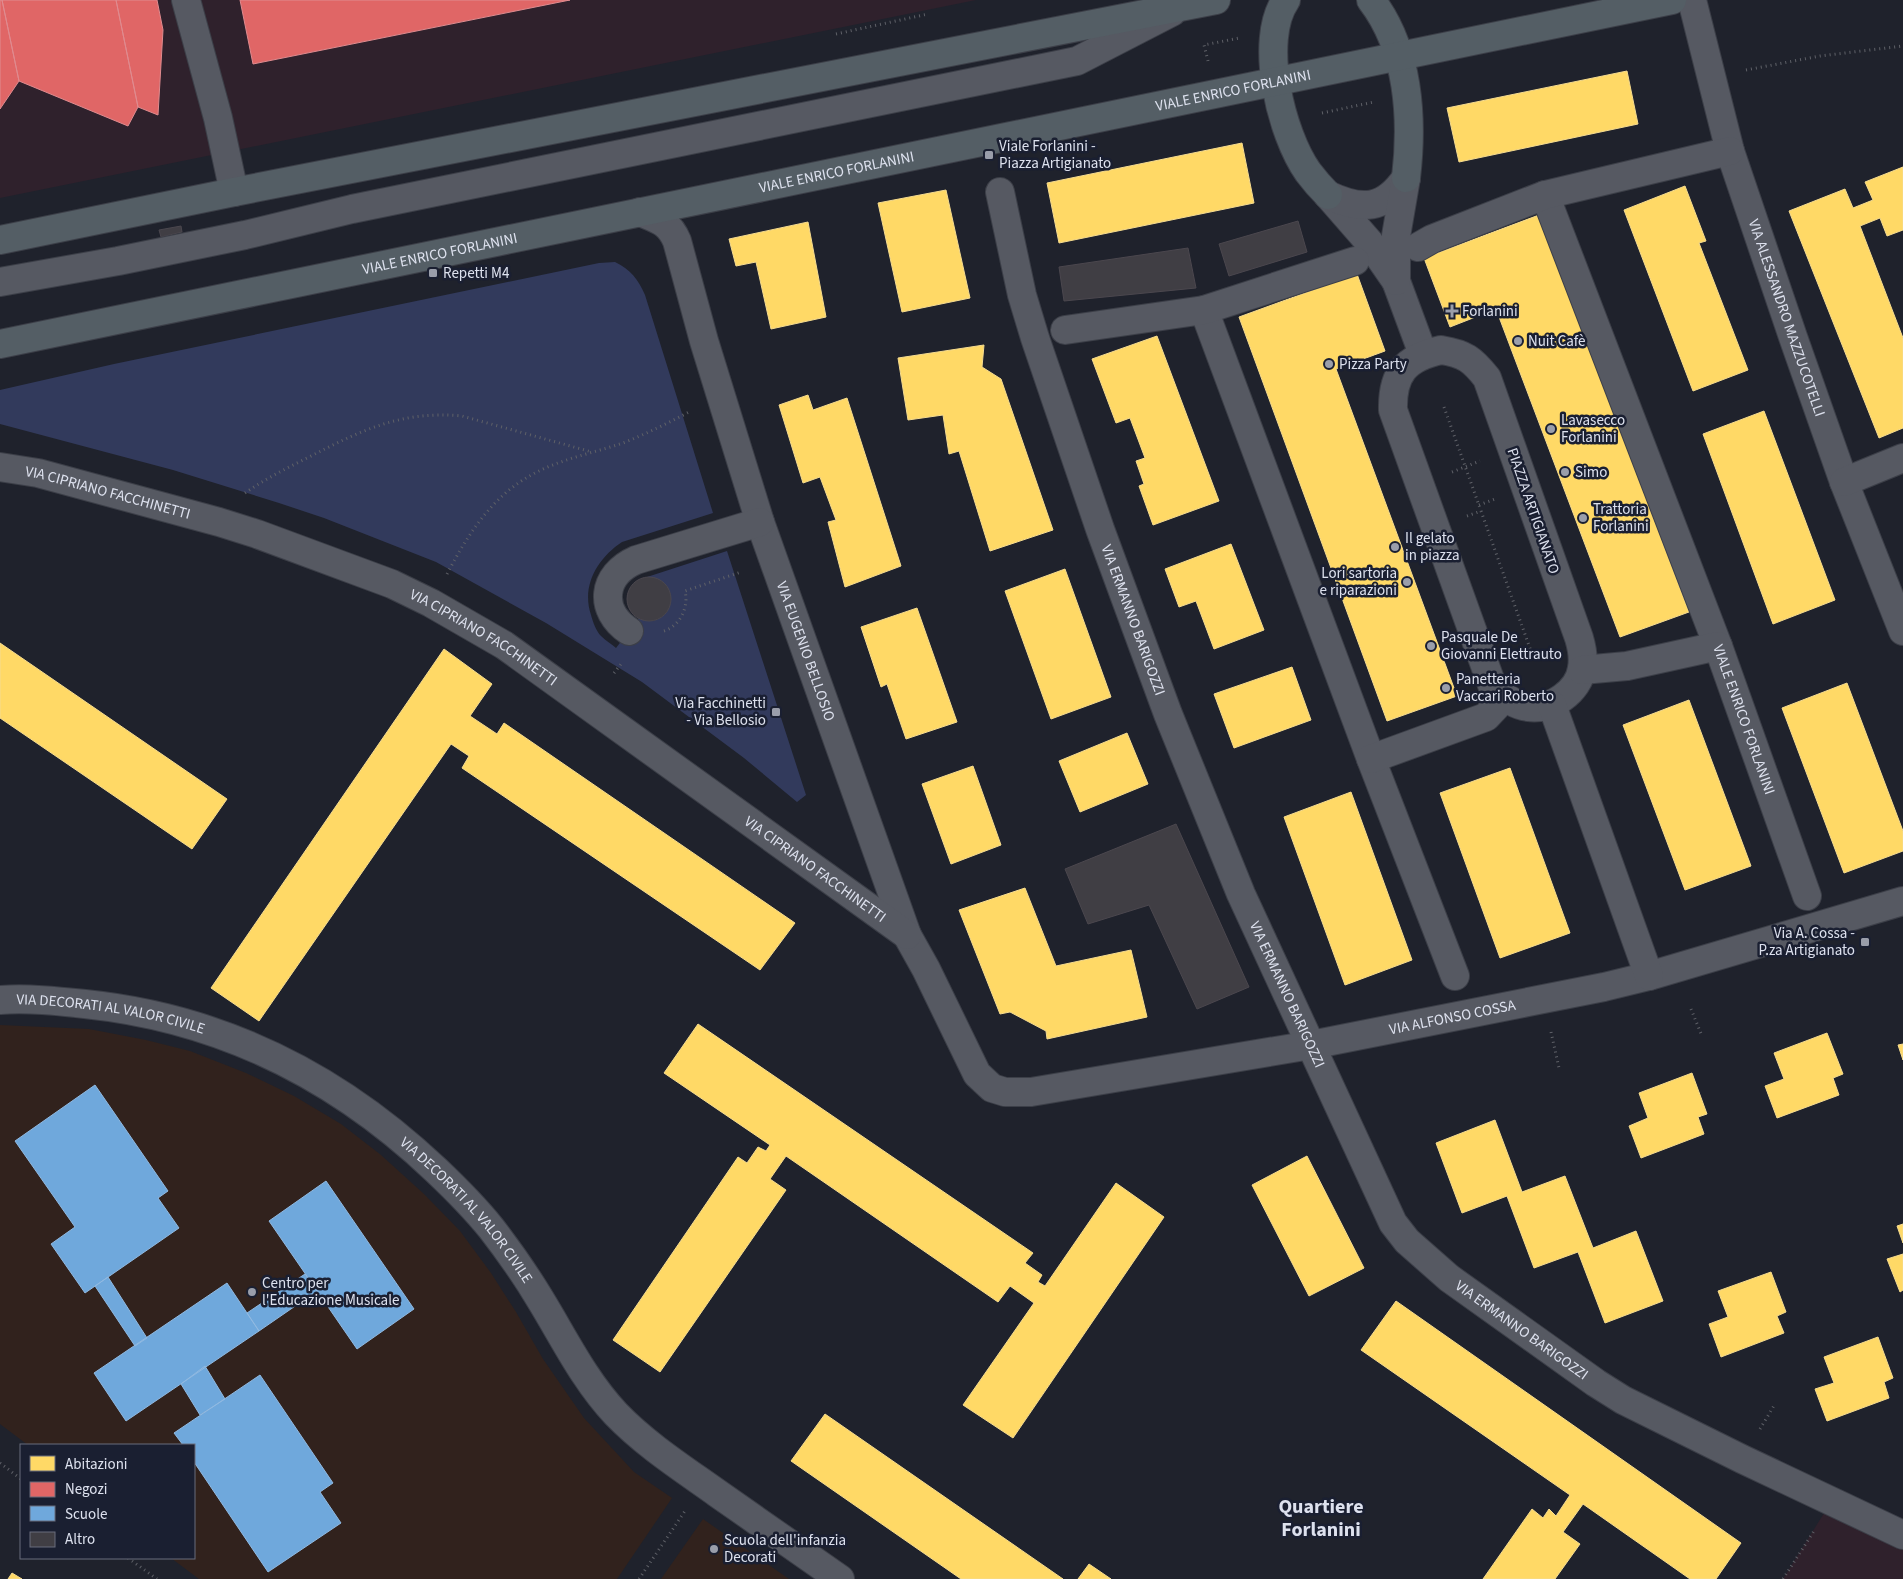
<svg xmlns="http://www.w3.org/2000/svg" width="1903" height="1579" font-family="'Source Sans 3',sans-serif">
<rect width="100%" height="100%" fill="#1f222c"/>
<path fill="#2f212c" d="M0 0H976L0 198Z
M1831 1502 1903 1535V1579H1783Z"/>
<path fill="#31221d" d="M0 1025 89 1029 146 1040 190 1051 246 1073 294 1096 341 1124 381 1155 424 1194 460 1231 491 1273 516 1312 543 1359 584 1418 634 1472 672 1498 617 1579H199L171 1558H194V1445H28L0 1424Z
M703 1519 789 1579H661Z"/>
<path fill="#323a5c" d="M615 262C631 270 638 279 645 295L713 513 622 542C598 558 581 585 591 615 593 622 596 631 601 636 606 641 612 644 616 648L639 618C669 633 688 583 647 577L727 551 806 795 797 802 744 758 642 682 546 623 436 562 324 518 279 503 173 470 0 424V390L114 364 599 263Z"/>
<path fill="#ffd966" stroke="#f5db8f" d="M1627 71 1638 124 1459 162 1447 108Z
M1242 143 1254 203 1059 243 1047 183Z
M1903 167V230L1887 236 1880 218 1860 226 1903 338V428L1879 438 1789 211 1845 189 1853 208 1873 200 1865 182Z
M1685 186 1706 241 1699 243 1748 370 1693 391 1624 210Z
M946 190 970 298 902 312 878 203Z
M1539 215 1689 612 1620 637 1496 309 1450 327 1424 258Z
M808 222 826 317 771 329 756 262 736 266 729 239Z
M1357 274 1385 351 1336 369 1457 696 1387 721 1239 317Z
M1157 336 1219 501 1153 525 1139 486 1144 484 1136 461 1145 458 1130 418 1116 423 1092 359Z
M984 345 982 367 1001 379 1053 530 990 551 959 451 949 454 943 415 908 420 898 358Z
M808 395 813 410 847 398 901 566 845 587 828 522 836 520 820 477 803 483 779 405Z
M1764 411 1835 600 1773 624 1703 434Z
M1231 544 1264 630 1214 649 1196 601 1179 607 1165 569Z
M1065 569 1111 697 1051 719 1005 591Z
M917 608 957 722 906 739 887 684 881 687 861 627Z
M0 643 227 799 192 849 0 718Z
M444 649 492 684 470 716 497 734 504 723 795 923 760 970 462 768 469 756 451 744 259 1021 211 988Z
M1292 667 1311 720 1234 748 1214 694Z
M1847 683 1903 831V851L1844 873 1782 708Z
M1689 700 1751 866 1685 890 1623 725Z
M1127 733 1148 784 1080 812 1059 761Z
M973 766 1001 845 951 864 922 784Z
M1510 768 1570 933 1500 958 1440 793Z
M1351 792 1412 960 1345 985 1284 817Z
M1025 888 1056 966 1131 950 1147 1017 1047 1039 1046 1031 1010 1012 1000 1014 959 910Z
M698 1024 1033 1253 1025 1263 1042 1275 1038 1282 1045 1286 1116 1183 1164 1217 1013 1438 963 1405 1034 1303 1010 1286 998 1302 786 1156 770 1179 786 1190 660 1372 613 1340 738 1157 747 1163 758 1147 766 1151 770 1145 664 1073Z
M1827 1033 1843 1074 1833 1078 1839 1095 1777 1118 1765 1086 1784 1079 1774 1053Z
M1903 1044V1060L1898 1045Z
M1692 1073 1707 1114 1698 1117 1704 1134 1641 1158 1629 1126 1648 1118 1639 1093Z
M1495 1120 1522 1192 1565 1176 1593 1248 1636 1231 1663 1301 1605 1323 1578 1252 1534 1268 1507 1196 1462 1213 1436 1143Z
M1307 1156 1364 1268 1309 1296 1252 1185Z
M1903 1224V1243L1897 1226Z
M1903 1254V1290L1900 1292 1887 1259Z
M1771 1272 1786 1312 1777 1316 1784 1333 1721 1357 1709 1324 1728 1317 1718 1291Z
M1396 1301 1741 1543 1716 1579H1690L1583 1504 1563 1532 1580 1544 1555 1579H1483L1532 1509 1543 1518 1549 1509 1556 1516 1570 1495 1361 1350Z
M1878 1337 1893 1378 1884 1382 1889 1398 1827 1421 1815 1389 1834 1383 1824 1357Z
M825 1414 1063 1579H961L791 1461Z
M1089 1564 1111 1579H1078Z
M12 1573 22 1579H8Z"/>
<path fill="#e06666" stroke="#df8b8f" d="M0 0H2L19 81 0 109Z
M2 0H116L138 107 128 126 19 81Z
M116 0H157L163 30 158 115 138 107Z
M240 0H570L253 64Z"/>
<path fill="#6fa8dc" stroke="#90b9e1" d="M95 1085 168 1191 158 1198 179 1228 85 1293 51 1244 75 1227 15 1141Z
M326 1181 414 1309 357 1349 269 1221Z
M305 1274 317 1291 259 1331 247 1313Z
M108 1277 147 1338 135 1346 95 1286Z
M227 1283 259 1331 126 1421 94 1373Z
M205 1366 225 1399 200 1415 181 1384Z
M260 1375 333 1483 320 1492 341 1523 268 1572 194 1462V1445H183L174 1433Z"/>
<path fill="#403e44" stroke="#4b474e" d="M1298 221 1307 252 1229 276 1219 244Z
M181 226 182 232 161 237 159 230Z
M1188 248 1196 288 1064 301 1059 267Z
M627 599a22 22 0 1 1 44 0a22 22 0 1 1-44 0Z
M1176 824 1249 987 1197 1009 1149 905 1088 924 1065 869Z"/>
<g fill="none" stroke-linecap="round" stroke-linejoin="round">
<g stroke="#3c3f48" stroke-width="30">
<g id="minor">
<path d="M186 0 218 118 234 192"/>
<path id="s1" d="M1692 0 1730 151 1793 337 1844 482 1903 631"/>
<path id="s2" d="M1000 192 1022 295 1035 338 1100 529 1168 714 1241 894 1393 1223 1407 1241 1449 1278 1596 1383 1623 1400 1742 1459 1903 1535"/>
<path d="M1328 195 1369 242 1396 281 1423 354"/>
<path d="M1328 195C1362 211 1384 210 1406 178"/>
<path id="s3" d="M1545 195 1718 646 1807 896"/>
<path id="s4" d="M640 212C659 220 669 222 677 241L704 341 760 522 907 935 926 969 977 1074 992 1088 1005 1092H1031L1311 1045 1604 987 1649 976 1903 901"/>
<path d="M1418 247 1432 239 1545 195 1730 151"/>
<path d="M1396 281V236L1406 178"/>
<path d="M0 282 118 261 245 235 352 209 1077 61 1172 12"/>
<path d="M1204 310 1371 759 1455 976"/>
<path d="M1065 330 1204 310 1355 261"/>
<path d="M1441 350C1465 354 1472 359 1487 378L1579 638C1582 648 1584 657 1582 668 1579 691 1551 711 1528 707 1513 705 1502 696 1492 685L1393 410C1392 374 1405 358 1441 350Z"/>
<path id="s5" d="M0 467 38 473 219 522 257 534 392 584 431 603 504 645 907 935"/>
<path d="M1844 482 1903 458"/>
<path d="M629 631C598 610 602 575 636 560L760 522"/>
<path d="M1582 670 1627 666 1718 646"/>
<path d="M1552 705 1649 976"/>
<path d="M1371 759 1486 717 1504 698"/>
<path id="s6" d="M0 1000C28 998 57 1001 85 1004 221 1018 337 1076 436 1170 455 1188 474 1207 491 1228 508 1250 525 1274 540 1299 564 1338 584 1380 616 1414 646 1445 682 1468 717 1493 758 1522 799 1550 840 1579"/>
</g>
</g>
<g stroke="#3c3f48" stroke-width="30">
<g id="major">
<path d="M1286 0C1258 40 1281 134 1308 172 1314 180 1321 188 1328 195"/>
<path d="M1371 0C1409 49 1413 119 1406 178"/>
<path d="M0 240 234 192 1216 0"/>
<path id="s7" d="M0 344 1672 0"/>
</g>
</g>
<path stroke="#5f6168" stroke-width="3" stroke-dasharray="1 4" stroke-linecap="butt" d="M836 34 928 14
M1208 61 1204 45 1239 38
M1746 70 1820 56 1903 46
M1322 113 1374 102
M1444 407 1481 511
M1452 472 1480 461
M245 493C265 479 287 468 309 457 360 431 402 410 462 416L592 452
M1479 505 1495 499
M1467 516 1481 511 1532 654
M447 574C465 540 485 507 517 484 549 461 587 455 623 443 646 434 668 423 689 412
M664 631C680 626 689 607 685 591L741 572
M614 673 621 664
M1691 1009 1702 1036
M1551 1032 1559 1068
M1760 1429 1775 1404
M0 1463 21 1479
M128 1558 157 1579
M639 1579 685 1511
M1783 1579 1814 1531"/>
<use href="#minor" stroke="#565962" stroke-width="28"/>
<use href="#major" stroke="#545e65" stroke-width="28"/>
</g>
<g fill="#9a9eaa" stroke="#1a1f31" stroke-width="2">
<rect x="984" y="150" width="10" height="10" rx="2.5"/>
<rect x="428" y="268" width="10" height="10" rx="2.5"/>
<path d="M1449.5 303.5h5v5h5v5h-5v5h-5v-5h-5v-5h5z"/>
<circle cx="1518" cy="341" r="5"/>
<circle cx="1329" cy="364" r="5"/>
<circle cx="1551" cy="429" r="5"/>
<circle cx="1565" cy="472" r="5"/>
<circle cx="1583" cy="518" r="5"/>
<circle cx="1395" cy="547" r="5"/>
<circle cx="1407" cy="582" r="5"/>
<circle cx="1431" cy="646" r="5"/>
<circle cx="1446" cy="688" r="5"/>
<rect x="771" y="707" width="10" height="10" rx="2.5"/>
<rect x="1860" y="937" width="10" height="10" rx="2.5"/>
<circle cx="252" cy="1292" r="5"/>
<circle cx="714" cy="1549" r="5"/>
</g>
<g text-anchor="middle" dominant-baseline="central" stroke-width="5" stroke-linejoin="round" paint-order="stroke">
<g font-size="15" fill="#dde1ee" stroke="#1a1f31">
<text stroke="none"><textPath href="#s7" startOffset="1259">VIALE ENRICO FORLANINI</textPath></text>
<text stroke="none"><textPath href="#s7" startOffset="854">VIALE ENRICO FORLANINI</textPath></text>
<text stroke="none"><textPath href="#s7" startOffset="449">VIALE ENRICO FORLANINI</textPath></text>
<text stroke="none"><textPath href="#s1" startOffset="332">VIA ALESSANDRO MAZZUCOTELLI</textPath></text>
<text stroke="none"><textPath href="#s5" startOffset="111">VIA CIPRIANO FACCHINETTI</textPath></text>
<text transform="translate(1533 511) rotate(71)">PIAZZA ARTIGIANATO</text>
<text stroke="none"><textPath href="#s2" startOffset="449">VIA ERMANNO BARIGOZZI</textPath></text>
<text stroke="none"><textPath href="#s5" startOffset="516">VIA CIPRIANO FACCHINETTI</textPath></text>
<text stroke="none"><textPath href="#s4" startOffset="479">VIA EUGENIO BELLOSIO</textPath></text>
<text stroke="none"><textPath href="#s3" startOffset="561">VIALE ENRICO FORLANINI</textPath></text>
<text stroke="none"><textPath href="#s5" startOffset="921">VIA CIPRIANO FACCHINETTI</textPath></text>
<text stroke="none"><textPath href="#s2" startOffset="854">VIA ERMANNO BARIGOZZI</textPath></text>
<text stroke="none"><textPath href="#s6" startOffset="112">VIA DECORATI AL VALOR CIVILE</textPath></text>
<text stroke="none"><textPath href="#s4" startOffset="1424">VIA ALFONSO COSSA</textPath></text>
<text stroke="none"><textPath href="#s6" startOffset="531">VIA DECORATI AL VALOR CIVILE</textPath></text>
<text stroke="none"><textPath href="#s2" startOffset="1274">VIA ERMANNO BARIGOZZI</textPath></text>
</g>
<g font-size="15" fill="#dde1ee" stroke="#1a1f31" text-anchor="start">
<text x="999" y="146">Viale Forlanini -<tspan x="999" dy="17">Piazza Artigianato</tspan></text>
<text x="443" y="273">Repetti M4</text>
<text x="1462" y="311">Forlanini</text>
<text x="1528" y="341">Nuit Cafè</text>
<text x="1339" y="364">Pizza Party</text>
<text x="1561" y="420">Lavasecco<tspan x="1561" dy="17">Forlanini</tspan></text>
<text x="1575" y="472">Simo</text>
<text x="1593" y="509">Trattoria<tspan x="1593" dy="17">Forlanini</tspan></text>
<text x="1405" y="538">Il gelato<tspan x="1405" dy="17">in piazza</tspan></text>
<text x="1397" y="573" text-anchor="end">Lori sartoria<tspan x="1397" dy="17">e riparazioni</tspan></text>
<text x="1441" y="637">Pasquale De<tspan x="1441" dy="17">Giovanni Elettrauto</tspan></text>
<text x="1456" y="679">Panetteria<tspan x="1456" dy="17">Vaccari Roberto</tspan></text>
<text x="766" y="703" text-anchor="end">Via Facchinetti<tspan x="766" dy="17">- Via Bellosio</tspan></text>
<text x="1855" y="933" text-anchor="end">Via A. Cossa -<tspan x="1855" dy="17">P.za Artigianato</tspan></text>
<text x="262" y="1283">Centro per<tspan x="262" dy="17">l'Educazione Musicale</tspan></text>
<text x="724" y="1540">Scuola dell'infanzia<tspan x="724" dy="17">Decorati</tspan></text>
</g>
<g font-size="20" font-weight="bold" fill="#dde1ee" stroke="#1a1f31">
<text x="1321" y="1507">Quartiere<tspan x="1321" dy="23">Forlanini</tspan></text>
</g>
</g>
<rect x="20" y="1444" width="175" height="115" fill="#1a1f31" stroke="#686d7d"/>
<rect x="30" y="1456" width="25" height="15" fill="#ffd966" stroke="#686d7d"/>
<text x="65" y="1469" font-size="15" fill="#dde1ee">Abitazioni</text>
<rect x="30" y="1482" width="25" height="15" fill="#e06666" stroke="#686d7d"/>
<text x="65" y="1494" font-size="15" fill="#dde1ee">Negozi</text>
<rect x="30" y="1506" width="25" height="15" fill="#6fa8dc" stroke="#686d7d"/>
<text x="65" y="1519" font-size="15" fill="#dde1ee">Scuole</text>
<rect x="30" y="1532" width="25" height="15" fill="#403e44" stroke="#686d7d"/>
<text x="65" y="1544" font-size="15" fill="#dde1ee">Altro</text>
</svg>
